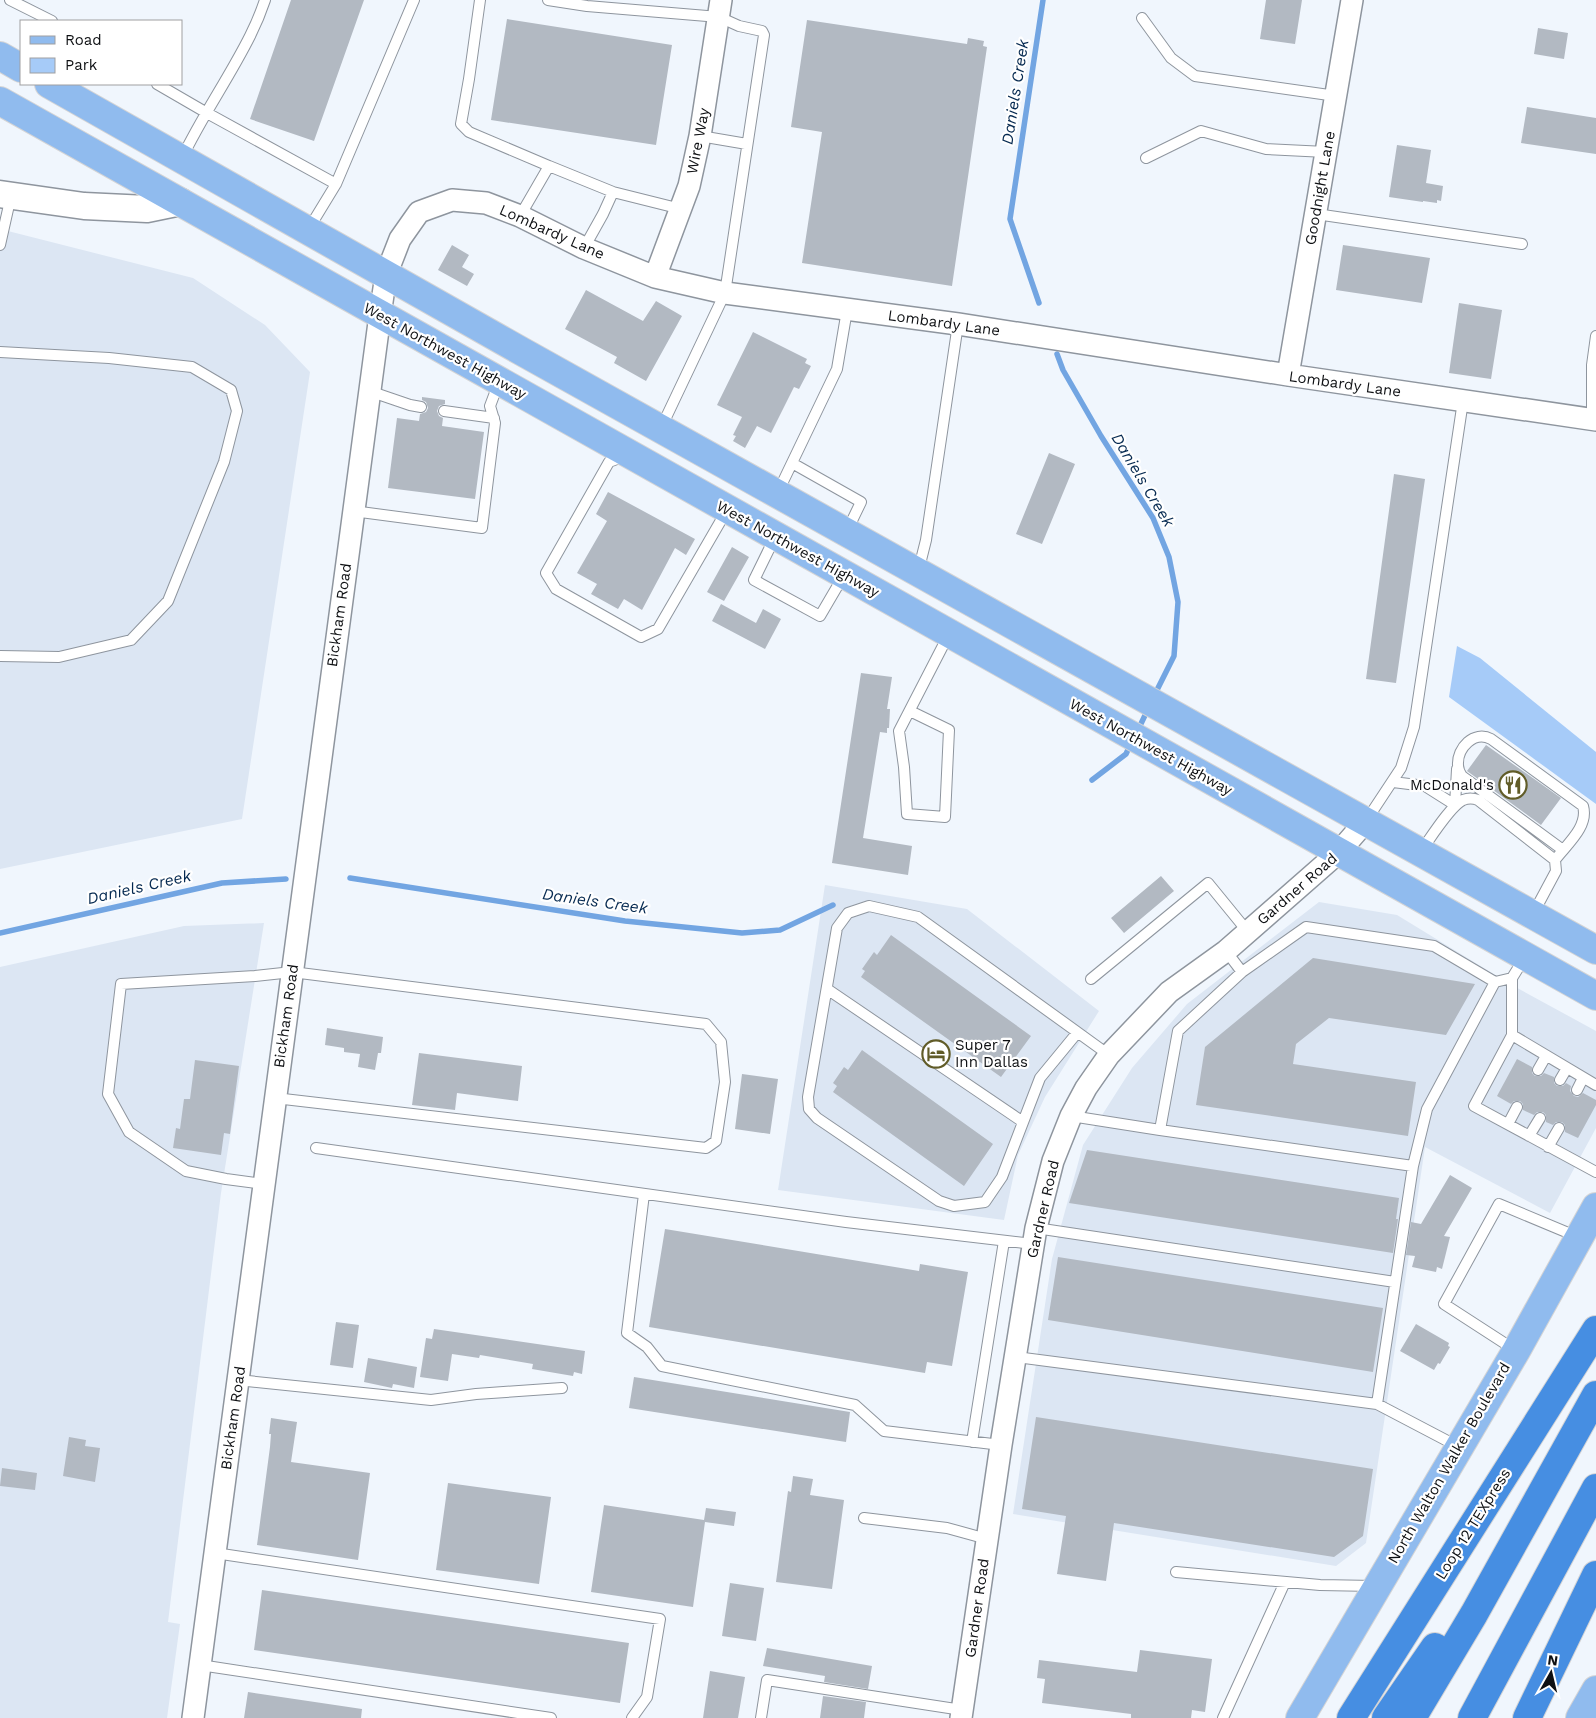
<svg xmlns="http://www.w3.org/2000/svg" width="1596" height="1718" font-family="'Work Sans',sans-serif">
<rect width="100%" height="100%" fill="#f0f6fd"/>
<path fill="#dce6f3" d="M0 229 193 278 265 325 310 372 242 819 0 869Z
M825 885 967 909 1099 1011 1045 1097 1018 1155 1004 1220 778 1190Z
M1319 902 1397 915 1510 984 1596 1031V1128L1550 1213 1425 1147 1366 1543 1336 1566 1013 1514 1052 1259 1083 1145 1132 1068 1187 1004Z
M264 923 221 1193 168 1622 180 1624 167 1718H0V967L184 926Z"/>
<path fill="#a6cbf8" d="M1457 646 1480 658 1596 752V804L1449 697Z"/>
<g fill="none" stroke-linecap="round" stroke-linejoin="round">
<path stroke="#72a5e2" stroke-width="5.5" d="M1039 303 1010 219 1043 0
M1057 354 1063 370 1101 436 1153 518 1169 557 1178 602 1174 656 1154 696
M1138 730 1148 709
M1092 780 1126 754 1131 743
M350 878 625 921 742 933 780 930 833 905
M0 933 222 883 286 879"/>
</g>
<path fill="#b2b9c2" d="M291 0H364L314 141 250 119Z
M1266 0H1302L1295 44 1260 39Z
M507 19 672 45 656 145 491 120Z
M807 20 967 44 968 38 984 41 983 46 987 47 952 286 802 263 822 132 791 127Z
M1538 28 1568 33 1564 59 1534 54Z
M1527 107 1596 118V154L1521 143Z
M1397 145 1431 150 1426 183 1443 186 1441 201 1437 200V203L1423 201V202L1389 197Z
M452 245 469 255 462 267 474 274 467 286 438 270Z
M1343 245 1430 258 1422 303 1336 290Z
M586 290 643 321 656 301 682 316 646 381 614 363 617 357 565 329Z
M1459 303 1502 310 1491 379 1449 373Z
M753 332 807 359 805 363 811 366 799 389 794 387 771 433 757 426 745 448 733 441 736 436 733 435 742 417 717 405Z
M422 397 445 400V404L439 406 437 411 439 416 443 418 442 426 484 432 475 499 388 488 397 418 419 421 420 414 426 412 428 408 426 402 422 400Z
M1049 453 1075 464 1042 544 1016 534Z
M1394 474 1425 479 1396 683 1366 679Z
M608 492 695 539 686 555 675 548 642 610 624 599 618 609 591 594 597 584 577 573 607 521 596 514Z
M732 547 749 557 724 601 707 592Z
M721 604 756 623 763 609 781 619 765 649 712 621Z
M861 673 892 677 887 709H890L889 728H887V733L880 732 863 838 912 846 908 875 832 863Z
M1486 745 1561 798 1541 825 1467 771Z
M1161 876 1174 891 1124 933 1111 918Z
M891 935 1031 1036 1001 1077 861 977 865 971 862 969 874 952 877 955Z
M1313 958 1475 984 1446 1035 1329 1018 1296 1044 1293 1064 1416 1082 1408 1136 1196 1105 1205 1047Z
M327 1028 383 1037 381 1053H378L375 1070 358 1067 360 1054 344 1052V1048L325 1045Z
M862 1050 993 1144 964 1186 833 1092 837 1086 833 1083 844 1067 848 1070Z
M419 1053 522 1066 518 1101 457 1093 455 1110 412 1105Z
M1517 1059 1532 1067V1073L1535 1076H1541L1544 1073 1554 1077V1083L1557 1086H1563L1566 1083 1571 1086 1570 1091 1574 1096 1578 1097 1583 1093 1596 1100V1105L1578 1138 1565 1132V1125L1562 1122H1556L1553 1125 1546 1122V1115L1543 1112H1537L1534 1115 1523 1110V1104L1520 1101H1514L1511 1104 1497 1096Z
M195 1060 239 1066 230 1134 224 1133 221 1155 173 1148 176 1128 180 1129 184 1099H190Z
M742 1074 778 1079 770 1134 735 1129Z
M1087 1150 1399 1198 1396 1219H1398L1393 1253 1069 1203Z
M1450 1175 1472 1188 1444 1236 1450 1237 1442 1269 1437 1267 1436 1272 1412 1267 1415 1256 1406 1255 1411 1222 1421 1224Z
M665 1229 919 1271 920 1264 968 1272 952 1366 927 1362 925 1373 649 1327Z
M1058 1257 1383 1308 1373 1372 1048 1320Z
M336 1322 359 1325 353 1368 330 1365Z
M1416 1324 1449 1343 1448 1346 1450 1347 1440 1364 1438 1363 1434 1370 1400 1351Z
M434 1329 585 1351 582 1374 574 1372 573 1376 532 1369 533 1364 480 1355 479 1358 452 1354 448 1381 420 1377 426 1338 432 1339Z
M368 1358 417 1367 414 1388 393 1384 392 1388 364 1382Z
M634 1377 850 1412 846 1442 629 1408Z
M1036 1417 1373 1469 1363 1536 1334 1557 1114 1523 1106 1581 1057 1574 1066 1516 1022 1509Z
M271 1418 297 1422 291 1462 370 1473 358 1560 257 1545 270 1447 271 1434H269Z
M69 1437 86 1440 85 1446 100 1448 95 1482 63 1476Z
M2 1468 37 1473 35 1490 0 1486Z
M793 1476 813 1479 810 1495 844 1500 832 1589 776 1582 788 1491 791 1492Z
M448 1483 551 1497 539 1584 436 1570Z
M604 1505 704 1520 706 1508 736 1512 734 1526 705 1522 693 1607 591 1592Z
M730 1583 764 1588 756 1641 722 1636Z
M262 1590 629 1643 620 1703 254 1650Z
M767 1648 872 1666 868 1689 824 1682 825 1676 763 1666Z
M1140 1650 1212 1659 1205 1712 1192 1710 1191 1718H1131V1714L1042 1703 1045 1679 1037 1678 1039 1660 1137 1672Z
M710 1671 745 1677 738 1718H703Z
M248 1692 362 1709 361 1718H244Z
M823 1696 866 1702 864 1718H820Z"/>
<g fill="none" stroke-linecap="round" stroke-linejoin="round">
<g stroke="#8e959e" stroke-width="12">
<path id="service" d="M10 0 52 21
M480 0 469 79 461 124 469 132 549 166
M548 0 587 6 719 17 739 26 762 31 764 35 725 293 661 428
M1142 18 1171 58 1195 76 1336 96
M157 84 207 113 336 184
M700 136 747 144
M182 158C202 116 229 78 250 36 256 24 261 12 265 0
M1146 158 1201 131 1266 149 1326 152
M1316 214 1522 244
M520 216 549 166 613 192 681 209
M308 230 336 184 414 0
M0 245 11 196
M584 248 603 214 613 192
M0 352 109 358 192 367 231 390 237 411 224 462 168 601 131 640 59 657 0 656
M369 391 410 405 421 407
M444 411 494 418
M1592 419V365L1596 336
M625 456 609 462 546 573 556 589 641 637 658 629 727 510
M792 463 861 502 847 531
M778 492 837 369 847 310
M353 511 482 528 495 423 490 406 499 382
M775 537 754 580 820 616 844 575
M918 572 926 540 958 324
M910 711 949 730 945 817 907 814 904 767 899 731 949 634
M1393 782 1425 786 1455 805 1457 769
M1366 821 1401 768 1414 727 1463 401
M1421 851C1430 839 1450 806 1463 800 1468 798 1473 798 1478 800L1555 860 1556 871 1533 914
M1555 860C1566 845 1589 827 1583 806L1491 739C1474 730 1457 748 1458 765 1458 769 1460 773 1462 776L1563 850
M1226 951 1242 972 1306 927 1434 946 1495 982 1512 978
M1091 979 1208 883 1248 932
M827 989 1023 1122
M1077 1033 1040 1078 1002 1177 985 1202 954 1206 939 1201 817 1118 809 1109 808 1097 837 928 848 913 869 906 918 917 1109 1055
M1512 1035V978L1525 957
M1538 1070 1546 1056
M1560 1080 1567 1068
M1596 1085 1512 1035 1474 1106 1596 1172
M1577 1090 1583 1078
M1071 1116 1160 1130 1178 1031 1242 972
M1508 1124 1517 1107
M1160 1130 1413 1166 1377 1404 1459 1447
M1529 1136 1540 1118
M1548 1147 1559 1128
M316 1148 846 1222 1033 1244
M1413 1166 1427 1109 1495 982
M264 1184 226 1179 186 1171 129 1132 108 1094 121 984 255 976 292 972 706 1024 721 1042 725 1082 716 1141 706 1148 275 1098
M644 1194 627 1333 647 1347 662 1366 855 1405 884 1431 1001 1445
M1036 1228 1395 1282
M1515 1350 1444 1304 1499 1204 1578 1237
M1016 1357 1377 1404
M238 1380 431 1400 476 1394 562 1388
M972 1442 1004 1241
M864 1518 947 1528 987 1539
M215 1553 660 1619 647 1697 632 1718
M1176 1572 1320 1585 1374 1586
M200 1665 551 1718
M761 1718 767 1680 962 1710
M1223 1718 1285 1582"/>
</g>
<g stroke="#8e959e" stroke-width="24">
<path id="minor" d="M655 277 689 186 700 136 721 0
M1288 375 1352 0
M193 1718 380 315 386 275 400 239 419 212 452 200 486 203 520 216 584 248 655 277 725 293 958 324 1288 375 1596 420
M961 1718 1001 1445 1036 1228 1053 1161 1071 1116 1086 1088 1109 1055 1169 992 1226 951 1339 852 1365 822"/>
</g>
<g stroke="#8e959e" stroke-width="29">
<path id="tertiary" d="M0 194 84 206 147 209 181 202"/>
</g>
<g stroke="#d4d4d5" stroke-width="30">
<path id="primary" d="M0 56 21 68
M49 84 521 351 1596 950
M0 101 1596 996
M1300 1718 1516 1351 1596 1207
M1580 1718 1596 1690"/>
</g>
<g stroke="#d4d4d5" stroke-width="30">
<path id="motorway" d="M1351 1718 1596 1330
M1386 1718 1435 1647
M1412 1718 1474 1614 1596 1395
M1472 1718 1596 1488
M1527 1718 1596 1575"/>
</g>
<use href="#service" stroke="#fff" stroke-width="10"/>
<use href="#minor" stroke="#fff" stroke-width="21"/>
<use href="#tertiary" stroke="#fff" stroke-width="26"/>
<use href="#primary" stroke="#90bbee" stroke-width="28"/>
<use href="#motorway" stroke="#468ee2" stroke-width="28"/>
</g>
<defs>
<g id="restaurant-ring" transform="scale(1.4375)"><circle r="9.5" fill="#fff" stroke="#615c28" stroke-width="1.5"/><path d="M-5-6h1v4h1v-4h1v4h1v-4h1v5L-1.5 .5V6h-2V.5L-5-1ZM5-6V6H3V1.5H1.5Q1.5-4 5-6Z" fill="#615c28"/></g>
<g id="hotel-ring" transform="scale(1.4375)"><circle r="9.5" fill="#fff" stroke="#615c28" stroke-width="1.5"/><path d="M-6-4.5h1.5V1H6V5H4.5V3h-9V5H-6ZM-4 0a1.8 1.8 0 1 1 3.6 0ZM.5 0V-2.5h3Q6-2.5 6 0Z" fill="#615c28"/></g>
</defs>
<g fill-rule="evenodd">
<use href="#restaurant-ring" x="1513" y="785"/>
<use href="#hotel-ring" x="936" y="1054"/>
</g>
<g text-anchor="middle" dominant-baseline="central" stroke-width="4.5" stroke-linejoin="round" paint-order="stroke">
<g font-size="15" fill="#0e1013" stroke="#fff">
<text transform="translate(698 141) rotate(-79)">Wire Way</text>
<text transform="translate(1320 188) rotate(-80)">Goodnight Lane</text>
<text transform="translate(552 232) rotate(24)">Lombardy Lane</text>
<text transform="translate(944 323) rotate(8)">Lombardy Lane</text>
<text transform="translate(445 351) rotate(29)">West Northwest Highway</text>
<text transform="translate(1345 384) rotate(8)">Lombardy Lane</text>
<text transform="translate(798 549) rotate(29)">West Northwest Highway</text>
<text transform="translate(339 615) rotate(-82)">Bickham Road</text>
<text transform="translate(1151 747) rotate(29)">West Northwest Highway</text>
<text transform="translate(1297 889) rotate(-41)">Gardner Road</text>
<text transform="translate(286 1016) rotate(-82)">Bickham Road</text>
<text transform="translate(1043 1209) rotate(-77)">Gardner Road</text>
<text transform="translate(233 1418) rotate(-82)">Bickham Road</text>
<text transform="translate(1449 1463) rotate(-60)">North Walton Walker Boulevard</text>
<text transform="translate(1473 1524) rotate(-58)">Loop 12 TEXpress</text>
<text transform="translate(977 1608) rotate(-82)">Gardner Road</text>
</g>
<g font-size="15" fill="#0e1013" stroke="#fff" text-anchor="end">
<text x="1494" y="785">McDonald's</text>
<text x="955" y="1045" text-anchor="start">Super 7<tspan x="955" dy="17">Inn Dallas</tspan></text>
</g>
<g font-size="16" font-style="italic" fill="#052950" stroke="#fff">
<text transform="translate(1015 92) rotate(-81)">Daniels Creek</text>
<text transform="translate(1143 480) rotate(59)">Daniels Creek</text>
<text transform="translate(139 887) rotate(-13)">Daniels Creek</text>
<text transform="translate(595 901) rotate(8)">Daniels Creek</text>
</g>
</g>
<rect x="20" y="20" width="162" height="65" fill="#ffffff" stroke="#9f9fa1"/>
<rect x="30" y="36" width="25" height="8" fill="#90bbee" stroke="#9f9fa1"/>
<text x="65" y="45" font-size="15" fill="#0e1013">Road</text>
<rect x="30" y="58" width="25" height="15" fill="#a6cbf8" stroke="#9f9fa1"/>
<text x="65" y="70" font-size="15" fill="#0e1013">Park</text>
<g transform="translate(1551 1673) rotate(8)" stroke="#ffffff" stroke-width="4" paint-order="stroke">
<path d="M0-4L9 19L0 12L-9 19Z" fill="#0e1013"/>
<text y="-8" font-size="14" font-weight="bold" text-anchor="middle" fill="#0e1013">N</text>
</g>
</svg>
